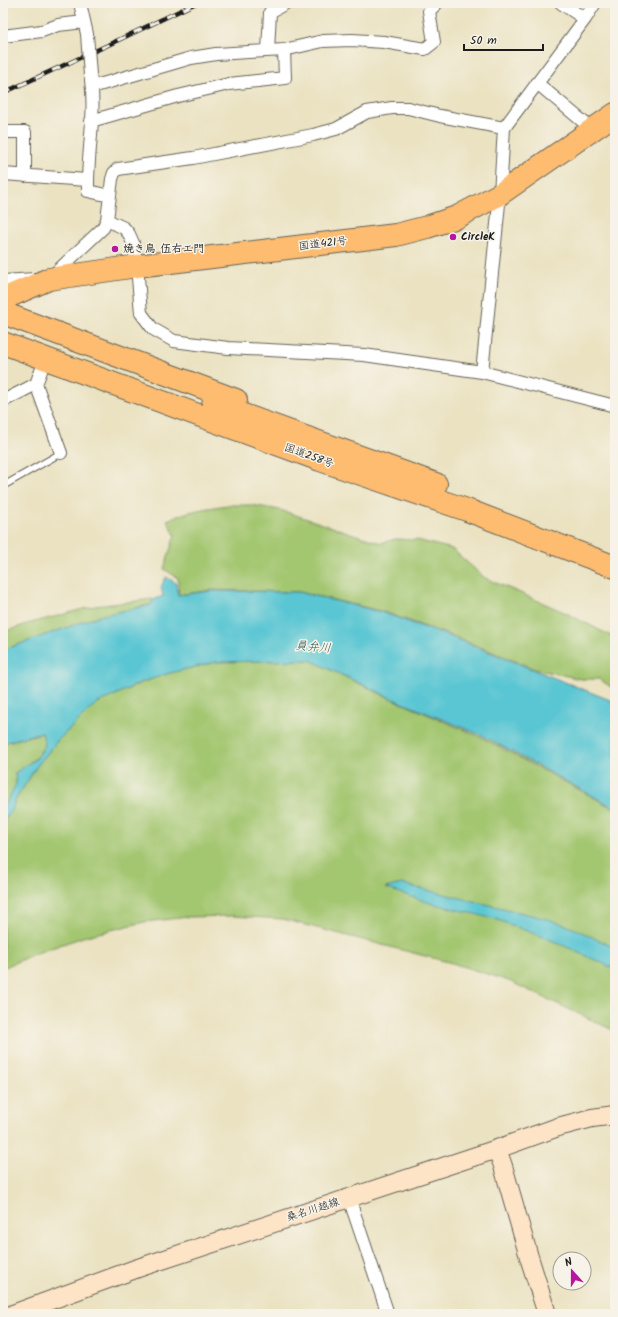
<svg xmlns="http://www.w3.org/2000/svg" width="618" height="1317" font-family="Kalam,'Klee One',sans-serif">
<rect width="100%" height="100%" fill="#f7f3e8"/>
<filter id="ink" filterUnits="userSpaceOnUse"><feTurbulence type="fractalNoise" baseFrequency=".025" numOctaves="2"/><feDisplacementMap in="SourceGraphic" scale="8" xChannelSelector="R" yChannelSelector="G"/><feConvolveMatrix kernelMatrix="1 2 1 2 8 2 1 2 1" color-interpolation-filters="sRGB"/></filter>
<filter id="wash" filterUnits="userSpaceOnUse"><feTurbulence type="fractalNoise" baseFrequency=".012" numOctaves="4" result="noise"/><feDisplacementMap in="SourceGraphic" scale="16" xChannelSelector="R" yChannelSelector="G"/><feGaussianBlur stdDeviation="0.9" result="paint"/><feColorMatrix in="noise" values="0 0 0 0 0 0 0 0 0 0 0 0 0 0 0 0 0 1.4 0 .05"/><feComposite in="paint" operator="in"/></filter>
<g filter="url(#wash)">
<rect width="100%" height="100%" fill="#eae2c1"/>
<path fill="#a3c670" stroke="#607146" d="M228 505H251L280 510 381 543 395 539 417 540 452 549 485 578 564 612 615 638V688L614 689 599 679H581L535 669 455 637 381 611 299 592 211 590 179 595 178 578 164 569 175 535 167 520C187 511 207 508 228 505Z
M153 599 151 604 98 617 3 650V632L27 624 95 606Z
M310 660 394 700 483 738 615 809V1031L509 981 452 963 282 919 233 916 188 917 144 922 86 936 34 954 3 968V822L13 808 14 802 37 766 58 740 95 704 141 683 169 673 216 662Z
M43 733 45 745 36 758 15 773 17 785 3 809V743Z"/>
<path fill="#5ac6d3" stroke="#3b7178" d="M166 577 176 583 178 595 211 591 299 592 381 612 454 638 615 702V808L483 736 393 699 310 660 216 662 170 673 140 683 96 704 58 740 37 766 14 802 13 808 3 821V809L16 784 15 773 37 758 45 745 42 732 3 743V650L99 616 151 605 153 600 163 596 161 587Z
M402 884 548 919 573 928 611 946 615 949V969L551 940 495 919 430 903 385 888Z"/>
</g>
<g filter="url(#ink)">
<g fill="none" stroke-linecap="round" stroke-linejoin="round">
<g stroke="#646156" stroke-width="8">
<path id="lane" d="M3 486 61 453"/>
</g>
<g stroke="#646156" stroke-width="14">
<path id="street" d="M80 3 87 34 88 48
M561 3 585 19
M3 36 42 31 58 25 84 22
M268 51 270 12 286 3
M91 80C96 116 87 154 88 191L110 196
M537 83 593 130
M92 87 191 58 216 54 284 50 323 41 352 40 384 42 425 49 434 42 429 11 437 3
M91 121 178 96 229 84 285 78 284 50
M3 132H25V176
M3 174 87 180
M107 220 124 228 129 234 133 243 137 266 141 313 153 329 174 341 228 348 364 355 482 372 615 406
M52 276 103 228 107 220 112 179 114 173 118 169 193 158 313 135 336 129 367 112 392 108H408L440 116 504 128
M3 281 35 279
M482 372 500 194 504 128 585 19 595 3
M36 384 61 453
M3 401 36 384 41 371
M349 1198 388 1314"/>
</g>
<g stroke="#646156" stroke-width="20">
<path id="secondary" d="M497 1149 503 1166 529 1257 547 1314
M13 1314 138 1268 497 1149 558 1127 592 1118 615 1115"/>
</g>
<g stroke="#646156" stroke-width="24">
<path id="highway" d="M3 299 49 279 137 266 396 235 427 227 457 217 500 194 615 114
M3 313 236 400
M3 343 320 460 467 510 615 567
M213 404 436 484"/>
</g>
<use href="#lane" stroke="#fff" stroke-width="6"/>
<use href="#street" stroke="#fff" stroke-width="12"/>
<use href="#secondary" stroke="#fee4c6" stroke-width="18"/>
<use href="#highway" stroke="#fdbc70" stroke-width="22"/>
<g stroke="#1c1c1c" stroke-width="4.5">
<path id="rail" d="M3 93 108 45 196 3"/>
</g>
<use href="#rail" stroke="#f7f3e8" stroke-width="3" stroke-dasharray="9" stroke-linecap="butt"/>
<g stroke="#646156" stroke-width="14" stroke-linecap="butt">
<path id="street-bridge" d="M88 48 90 75"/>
</g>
<use href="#street-bridge" stroke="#fff" stroke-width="12"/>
</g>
</g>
<g fill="#b5179e" stroke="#f7f3e8" stroke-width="1.5">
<circle cx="453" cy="237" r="4"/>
<circle cx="115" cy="249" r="4"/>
</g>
<g text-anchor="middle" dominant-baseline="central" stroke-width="3" stroke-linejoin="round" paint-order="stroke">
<g font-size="11" font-weight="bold" fill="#1c1c1c" stroke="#f7f3e8" text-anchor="start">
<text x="461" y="237">CircleK</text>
<text x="123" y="249">焼き鳥 伍右エ門</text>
</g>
<g font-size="11" fill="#1c1c1c" stroke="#f7f3e8">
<text transform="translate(323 244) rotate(-7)">国道421号</text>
<text transform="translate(309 456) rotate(20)">国道258号</text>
<text transform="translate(313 1210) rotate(-18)">桑名川越線</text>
</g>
<g font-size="12" font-style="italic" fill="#32585c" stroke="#f7f3e8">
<text transform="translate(313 647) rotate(5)">員弁川</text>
</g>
</g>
<rect width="618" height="1317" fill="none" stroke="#f7f3e8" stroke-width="16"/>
<g transform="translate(572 1271) rotate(339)"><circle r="19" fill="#f7f3e8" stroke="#9f9d96"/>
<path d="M0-3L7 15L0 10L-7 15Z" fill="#b5179e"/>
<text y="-6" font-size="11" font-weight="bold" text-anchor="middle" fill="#1c1c1c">N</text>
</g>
<path d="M464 44v6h79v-6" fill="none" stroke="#1c1c1c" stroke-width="2"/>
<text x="470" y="44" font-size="12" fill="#1c1c1c" stroke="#f7f3e8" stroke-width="3" paint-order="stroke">50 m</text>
</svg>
